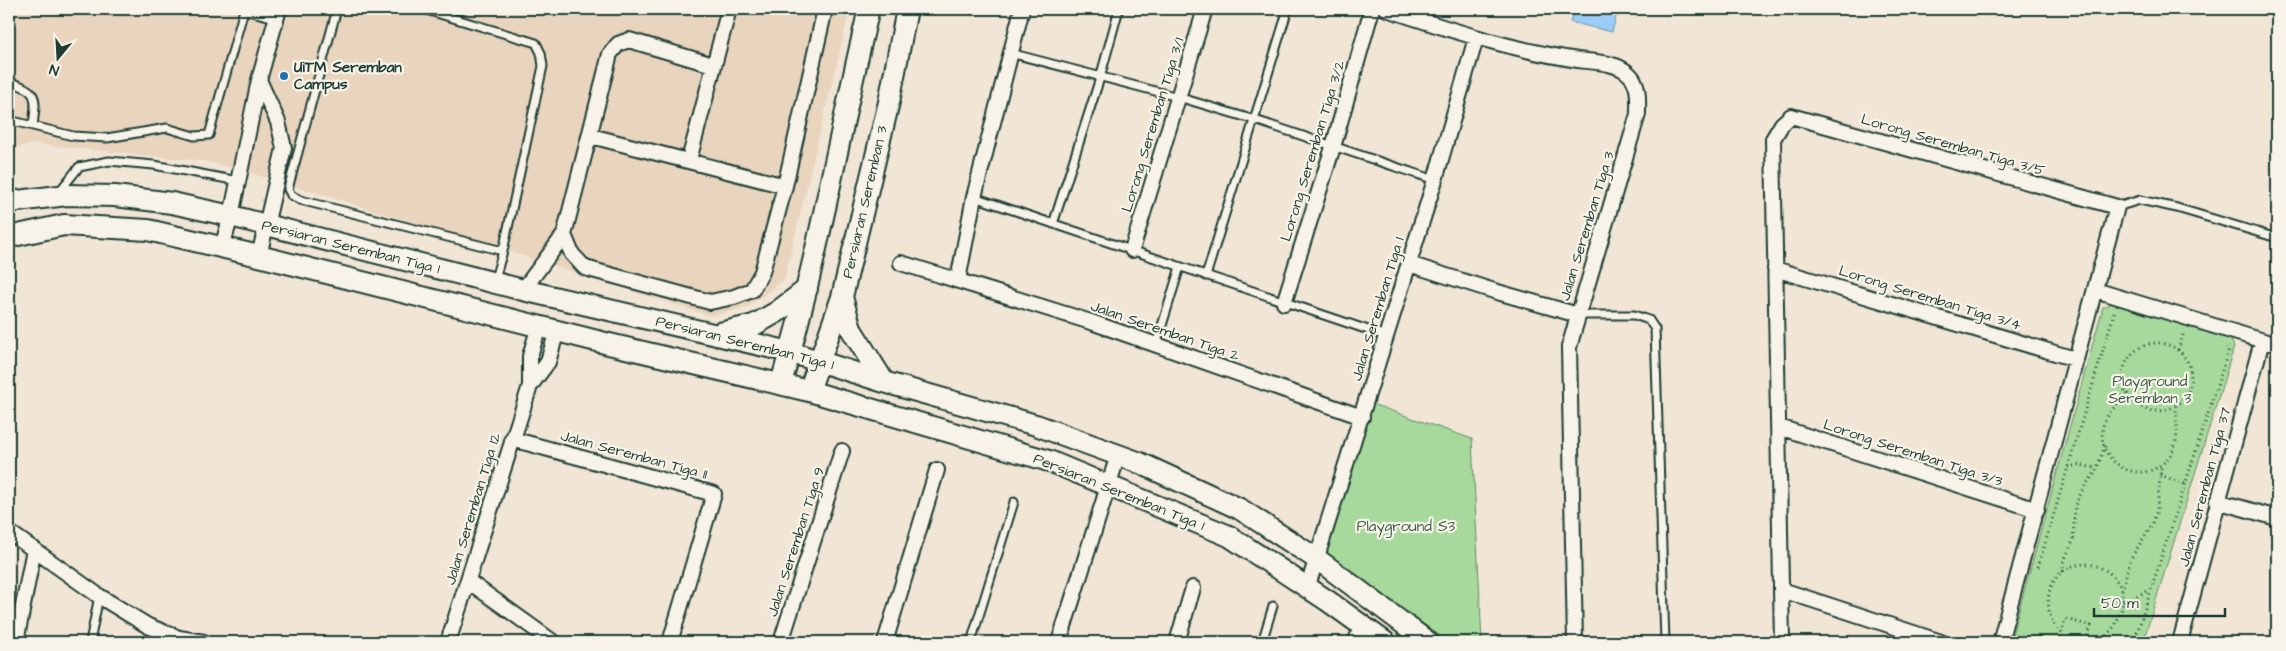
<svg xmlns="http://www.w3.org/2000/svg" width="2286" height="651" font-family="'Architects Daughter',sans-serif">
<rect width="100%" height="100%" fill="#f1e5d5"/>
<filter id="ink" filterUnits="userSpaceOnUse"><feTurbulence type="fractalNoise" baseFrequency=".02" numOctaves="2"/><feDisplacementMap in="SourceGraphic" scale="10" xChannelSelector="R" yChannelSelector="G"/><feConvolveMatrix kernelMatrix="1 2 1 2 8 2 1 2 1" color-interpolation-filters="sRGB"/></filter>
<g filter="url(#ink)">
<path fill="#e9d4be" d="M9 9H850L784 280 748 307 710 316 517 254 241 170 203 161 33 144 9 149Z"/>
<path fill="#a6d99b" stroke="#628b68" d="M2117 300 2229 335 2234 347 2143 642H2010L2103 307Z
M1369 403 1472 439 1482 642H1449L1326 555Z"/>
<path fill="#9bcdf8" stroke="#6993aa" d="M1575 9H1618L1612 32 1570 22Z"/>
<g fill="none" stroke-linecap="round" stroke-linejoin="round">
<g stroke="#1f3d34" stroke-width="11">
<path id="lane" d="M337 9 288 189 291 195 300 200 503 251
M423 9 536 43 541 53 543 66 503 251 494 282
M1010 53 1178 97 1255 120 1435 180
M9 82C40 90 36 99 33 126
M9 120 73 136 107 138 167 128 194 136 209 135 244 10 276 18
M59 192 79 167 109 161 154 165 238 181
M974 197 1386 336
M2117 207 2140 200 2177 208 2277 238
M1053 224 1100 78 1119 9
M1206 276 1288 9
M1578 315H1634L1649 320 1655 329 1665 642
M1156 345 1180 267
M90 642 99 596
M971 642 1014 502
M1262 642 1273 606"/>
</g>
<g stroke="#1f3d34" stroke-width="18">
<path id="street" d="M1387 9C1450 30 1512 50 1578 60 1594 62 1617 62 1629 74 1640 84 1638 101 1638 114L1569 347 1575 642
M591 136 785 186
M689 160 729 9
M564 235 572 254 585 268 710 302 734 297 752 290 762 272 785 186 825 9
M222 247 231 216 259 80 279 9
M1132 250 1205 9
M259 256 284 148 278 122 259 80
M901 263 1094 323 1362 417
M1409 264 1494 291 1578 315
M1775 269 2075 359
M958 280 974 197 1022 9
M523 290 564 235 610 54 618 44 629 40 713 65
M2095 290 2277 345
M1284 303 1333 147 1372 9
M530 386V356L539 326
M1779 427 2037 510
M512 439 714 494 670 642
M2217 501 2277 518
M9 532 99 596 148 626 179 638 204 642
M468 581 553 642
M1307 589 1435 180 1476 38
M1782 590 1941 642
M16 642 34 549
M448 642 530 386 548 362 557 330
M781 642 842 451
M885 642 937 470
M1059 642 1118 455
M1177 642 1193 588
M1356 642 1361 625
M1782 642 1773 139 1782 124 1791 116 2117 207 2000 642
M2180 642 2262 341"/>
</g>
<g stroke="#1f3d34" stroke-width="24">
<path id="secondary" d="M9 202 67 195 115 196 172 203 231 216 523 290 790 352 884 382 1036 425 1140 463 1240 509 1317 559 1428 642
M9 237 64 225 148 230 259 256 609 344 809 391 1049 461 1229 536 1328 601 1385 642
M842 297 851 329 884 382
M720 333 754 325 777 312 807 289
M781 383C818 260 839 133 869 9
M809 391 842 297 889 102 907 9"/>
</g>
<path stroke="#1f3d34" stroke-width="3" stroke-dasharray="1 4" stroke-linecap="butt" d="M2123 377a34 34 0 1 1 68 0a34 34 0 1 1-68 0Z
M2178 350 2184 332
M2125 391C2120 403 2108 412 2104 423 2092 461 2141 491 2168 458 2172 453 2175 447 2176 441 2178 430 2176 417 2176 406
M2068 467 2078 465 2097 468
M2160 475 2185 484
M2038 567 2115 310
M2063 572V563L2073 541 2075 505 2086 484 2095 473 2105 446
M2122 590C2101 545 2041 563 2049 610 2051 620 2054 627 2062 632L2066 619 2091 626 2087 640 2106 636 2114 627 2121 612 2123 602 2122 590 2131 558 2153 523 2157 510 2161 466
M2123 602 2150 590
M2059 642 2062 632
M2134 642 2229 349 2228 347"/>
<use href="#lane" stroke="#f7f3e8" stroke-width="7"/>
<use href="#street" stroke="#f7f3e8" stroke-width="14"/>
<use href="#secondary" stroke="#f7f3e8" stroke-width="20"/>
</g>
</g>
<circle fill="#1f6fb2" stroke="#f7f3e8" stroke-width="2" cx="284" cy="76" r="5"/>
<g text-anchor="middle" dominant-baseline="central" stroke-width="4.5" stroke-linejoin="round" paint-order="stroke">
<g font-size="15" font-weight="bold" fill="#1f3d34" stroke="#f7f3e8" text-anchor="start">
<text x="294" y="67">UiTM Seremban<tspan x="294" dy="17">Campus</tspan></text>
</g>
<g font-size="15" fill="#1f3d34" stroke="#f7f3e8">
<text transform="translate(1153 125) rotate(-73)">Lorong Seremban Tiga 3/1</text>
<text transform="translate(1953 145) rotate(16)">Lorong Seremban Tiga 3/5</text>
<text transform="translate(1313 151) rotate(-73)">Lorong Seremban Tiga 3/2</text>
<text transform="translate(865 202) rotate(-77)">Persiaran Seremban 3</text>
<text transform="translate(1587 226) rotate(-73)">Jalan Seremban Tiga 3</text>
<text transform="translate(351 247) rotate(14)">Persiaran Seremban Tiga 1</text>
<text transform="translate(1930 298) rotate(17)">Lorong Seremban Tiga 3/4</text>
<text transform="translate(1378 309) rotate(-73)">Jalan Seremban Tiga 1</text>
<text transform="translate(1165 331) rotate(19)">Jalan Seremban Tiga 2</text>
<text transform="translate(745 343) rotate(14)">Persiaran Seremban Tiga 1</text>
<text transform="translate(1913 453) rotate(18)">Lorong Seremban Tiga 3/3</text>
<text transform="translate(634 455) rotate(15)">Jalan Seremban Tiga 11</text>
<text transform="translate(2205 487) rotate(-75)">Jalan Seremban Tiga 37</text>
<text transform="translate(1119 492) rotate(22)">Persiaran Seremban Tiga 1</text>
<text transform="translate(473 509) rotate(-73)">Jalan Seremban Tiga 12</text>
<text transform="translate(796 542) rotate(-72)">Jalan Seremban Tiga 9</text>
</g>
<g font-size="15" fill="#3a5c49" stroke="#f7f3e8">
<text x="2150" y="381">Playground<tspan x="2150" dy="17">Seremban 3</tspan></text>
<text x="1406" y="526">Playground S3</text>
</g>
</g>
<rect width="2286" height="651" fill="none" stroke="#f7f3e8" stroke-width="30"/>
<rect x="15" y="15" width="2256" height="621" fill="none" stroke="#1f3d34" stroke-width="2" filter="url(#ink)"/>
<g transform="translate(58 58) rotate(198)" stroke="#f7f3e8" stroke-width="4" paint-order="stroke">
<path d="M0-4L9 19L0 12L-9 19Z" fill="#1f3d34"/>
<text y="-8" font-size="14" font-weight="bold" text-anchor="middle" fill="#1f3d34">N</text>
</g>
<path d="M2094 608v8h131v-8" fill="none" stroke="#1f3d34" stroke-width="2.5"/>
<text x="2101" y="608" font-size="15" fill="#1f3d34" stroke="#f7f3e8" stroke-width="4" paint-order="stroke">50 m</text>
</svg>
